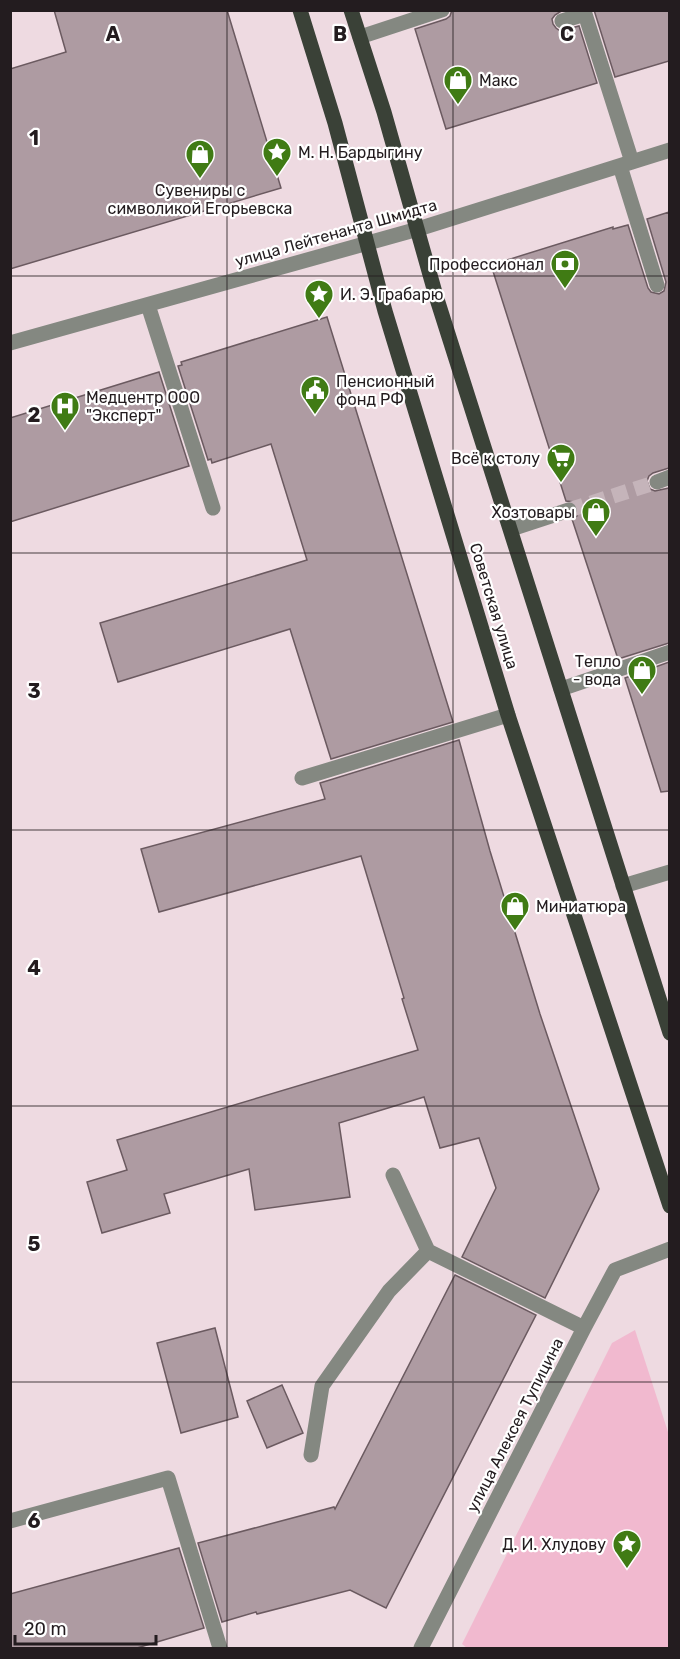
<svg xmlns="http://www.w3.org/2000/svg" width="680" height="1659" font-family="Rubik,sans-serif">
<rect width="100%" height="100%" fill="#eedae1"/>
<path fill="#f1b9cf" d="M635 1330 669 1435V1648H467L462 1644 612 1343Z"/>
<path fill="#ae9ba2" stroke="#6b5a60" stroke-width="1.5" d="M54 10H227L281 188 10 269V69L66 52Z
M452 10H563L555 15 552 19 553 24 556 28 560 31 579 26 597 83 446 129 415 29 446 19 450 16Z
M594 10H669V61L615 77Z
M669 212V468L653 473 649 476 647 481 650 489 655 491 669 488V643L618 659 572 519 577 516 578 508 575 502 566 501 491 265 613 227V229L628 225 648 288 651 292 659 294 664 291 666 282 647 219Z
M327 317 453 722 331 759 290 629 118 682 100 623 307 560 271 444 212 463 211 459 208 460 178 366 182 365 181 362Z
M159 372 189 466 10 522V418Z
M669 662V791L661 792 625 678Z
M459 740 490 851 540 1014 599 1189 545 1298 462 1257 496 1188 479 1138 440 1148 424 1097 339 1123 350 1197 255 1210 249 1169 164 1194 170 1213 102 1233 87 1182 127 1170 117 1140 418 1050 402 999 404 998 361 856 159 912 141 849 325 799 320 783Z
M455 1275 536 1315 386 1608 350 1590 257 1614 256 1612 222 1622 198 1543 334 1507 335 1509Z
M215 1328 238 1417 181 1433 157 1343Z
M282 1385 303 1433 267 1448 247 1401Z
M179 1548 204 1628 137 1648H10V1594Z"/>
<g fill="none" stroke-linecap="round" stroke-linejoin="round">
<path stroke="#c5b4ba" stroke-width="15" stroke-dasharray="15 8" stroke-linecap="butt" d="M569 510 657 482"/>
<path stroke="#848881" stroke-width="15" d="M562 21 585 14 632 162
M360 37 442 10
M620 166 657 285
M148 305 213 508
M10 343 418 229 670 150
M657 482 670 477
M511 529 569 510
M561 689 670 652
M302 778 508 715
M623 886 670 872
M393 1175 428 1251
M311 1455 322 1386 389 1291 428 1251 584 1328
M10 1521 168 1478 220 1648
M421 1648 584 1328 615 1270 670 1249"/>
<path stroke="#3a4137" stroke-width="15" d="M300 10 335 123 385 311 508 715 670 1206
M351 10 384 112 436 296 670 1033"/>
</g>
<path fill="none" stroke="#231c1f" stroke-width="1.5" stroke-opacity="0.55" d="M227 10V1648M453 10V1648M10 276H670M10 553H670M10 830H670M10 1106H670M10 1382H670"/>
<defs>
<g id="shop-pin" transform="scale(1.5)"><path d="M0 17L-7.5 6A9.5 9.5 0 1 1 7.5 6Z" fill="#407b14" stroke="#fff"/><path d="M-5-2.5h2.3a2.7 3.5 0 0 1 5.4 0H5L5.5 6h-11ZM-1.5-2.5h3a1.5 2.3 0 0 0-3 0Z" fill="#fff"/></g>
<g id="sight-pin" transform="scale(1.5)"><path d="M0 17L-7.5 6A9.5 9.5 0 1 1 7.5 6Z" fill="#407b14" stroke="#fff"/><path d="M0-6L1.8-2.2L6-1.7L2.9 1.2L3.7 5.4L0 3.3L-3.7 5.4L-2.9 1.2L-6-1.7L-1.8-2.2Z" fill="#fff"/></g>
<g id="bank-pin" transform="scale(1.5)"><path d="M0 17L-7.5 6A9.5 9.5 0 1 1 7.5 6Z" fill="#407b14" stroke="#fff"/><path d="M-6-4H6V4H-6ZM0-2.3a2.3 2.3 0 1 0 0 4.6a2.3 2.3 0 1 0 0-4.6Z" fill="#fff"/></g>
<g id="civic-pin" transform="scale(1.5)"><path d="M0 17L-7.5 6A9.5 9.5 0 1 1 7.5 6Z" fill="#407b14" stroke="#fff"/><path d="M-.6-6.5H3V-4.5H.6V-3L4-1V1h2V6H-6V1h2V-1L-.6-3ZM-1.2 2.5V6h2.4V2.5Z" fill="#fff"/></g>
<g id="hospital-pin" transform="scale(1.5)"><path d="M0 17L-7.5 6A9.5 9.5 0 1 1 7.5 6Z" fill="#407b14" stroke="#fff"/><path d="M-5-5h3v3.5h4V-5h3V5h-3V1.5h-4V5h-3Z" fill="#fff"/></g>
<g id="supermarket-pin" transform="scale(1.5)"><path d="M0 17L-7.5 6A9.5 9.5 0 1 1 7.5 6Z" fill="#407b14" stroke="#fff"/><path d="M-6-5.5h2.5l.6 2H6L4.5 2H-2.5L-4.4-4H-6ZM-1.5 3.2a1.3 1.3 0 1 0 .1 0ZM3 3.2a1.3 1.3 0 1 0 .1 0Z" fill="#fff"/></g>
</defs>
<g fill-rule="evenodd">
<use href="#shop-pin" x="458" y="80"/>
<use href="#sight-pin" x="277" y="152"/>
<use href="#shop-pin" x="200" y="154"/>
<use href="#bank-pin" x="565" y="264"/>
<use href="#sight-pin" x="319" y="294"/>
<use href="#civic-pin" x="315" y="390"/>
<use href="#hospital-pin" x="65" y="406"/>
<use href="#supermarket-pin" x="561" y="458"/>
<use href="#shop-pin" x="596" y="512"/>
<use href="#shop-pin" x="642" y="670"/>
<use href="#shop-pin" x="515" y="906"/>
<use href="#sight-pin" x="627" y="1544"/>
</g>
<g text-anchor="middle" dominant-baseline="central" stroke-width="4.5" stroke-linejoin="round" paint-order="stroke">
<g font-size="16" fill="#231c1f" stroke="#fff" text-anchor="start">
<text x="479" y="80">Макс</text>
<text x="298" y="152">М. Н. Бардыгину</text>
<text x="200" y="190" text-anchor="middle">Сувениры с<tspan x="200" dy="18">символикой Егорьевска</tspan></text>
<text x="544" y="264" text-anchor="end">Профессионал</text>
<text x="340" y="294">И. Э. Грабарю</text>
<text x="336" y="381">Пенсионный<tspan x="336" dy="18">фонд РФ</tspan></text>
<text x="86" y="397">Медцентр ООО<tspan x="86" dy="18">"Эксперт"</tspan></text>
<text x="540" y="458" text-anchor="end">Всё к столу</text>
<text x="575" y="512" text-anchor="end">Хозтовары</text>
<text x="621" y="661" text-anchor="end">Тепло<tspan x="621" dy="18">- вода</tspan></text>
<text x="536" y="906">Миниатюра</text>
<text x="606" y="1544" text-anchor="end">Д. И. Хлудову</text>
</g>
<g font-size="16" fill="#231c1f" stroke="#fff">
<text transform="translate(336 233) rotate(-16)">улица Лейтенанта Шмидта</text>
<text transform="translate(494 606) rotate(73)">Советская улица</text>
<text transform="translate(515 1425) rotate(-63)">улица Алексея Тупицина</text>
</g>
</g>
<g font-size="20" text-anchor="middle" font-weight="bold" fill="#231c1f" stroke="#fff" stroke-width="4.5" stroke-linejoin="round" paint-order="stroke">
<text x="113" y="41">A</text>
<text x="340" y="41">B</text>
<text x="567" y="41">C</text>
<text x="34" y="145">1</text>
<text x="34" y="422">2</text>
<text x="34" y="698">3</text>
<text x="34" y="975">4</text>
<text x="34" y="1251">5</text>
<text x="34" y="1528">6</text>
</g>
<rect width="680" height="1659" fill="none" stroke="#231c1f" stroke-width="24"/>
<path d="M15 1635v9h141v-9" fill="none" stroke="#231c1f" stroke-width="3"/>
<text x="24" y="1635" font-size="18" fill="#231c1f" stroke="#ffffff" stroke-width="4.5" paint-order="stroke">20 m</text>
</svg>
